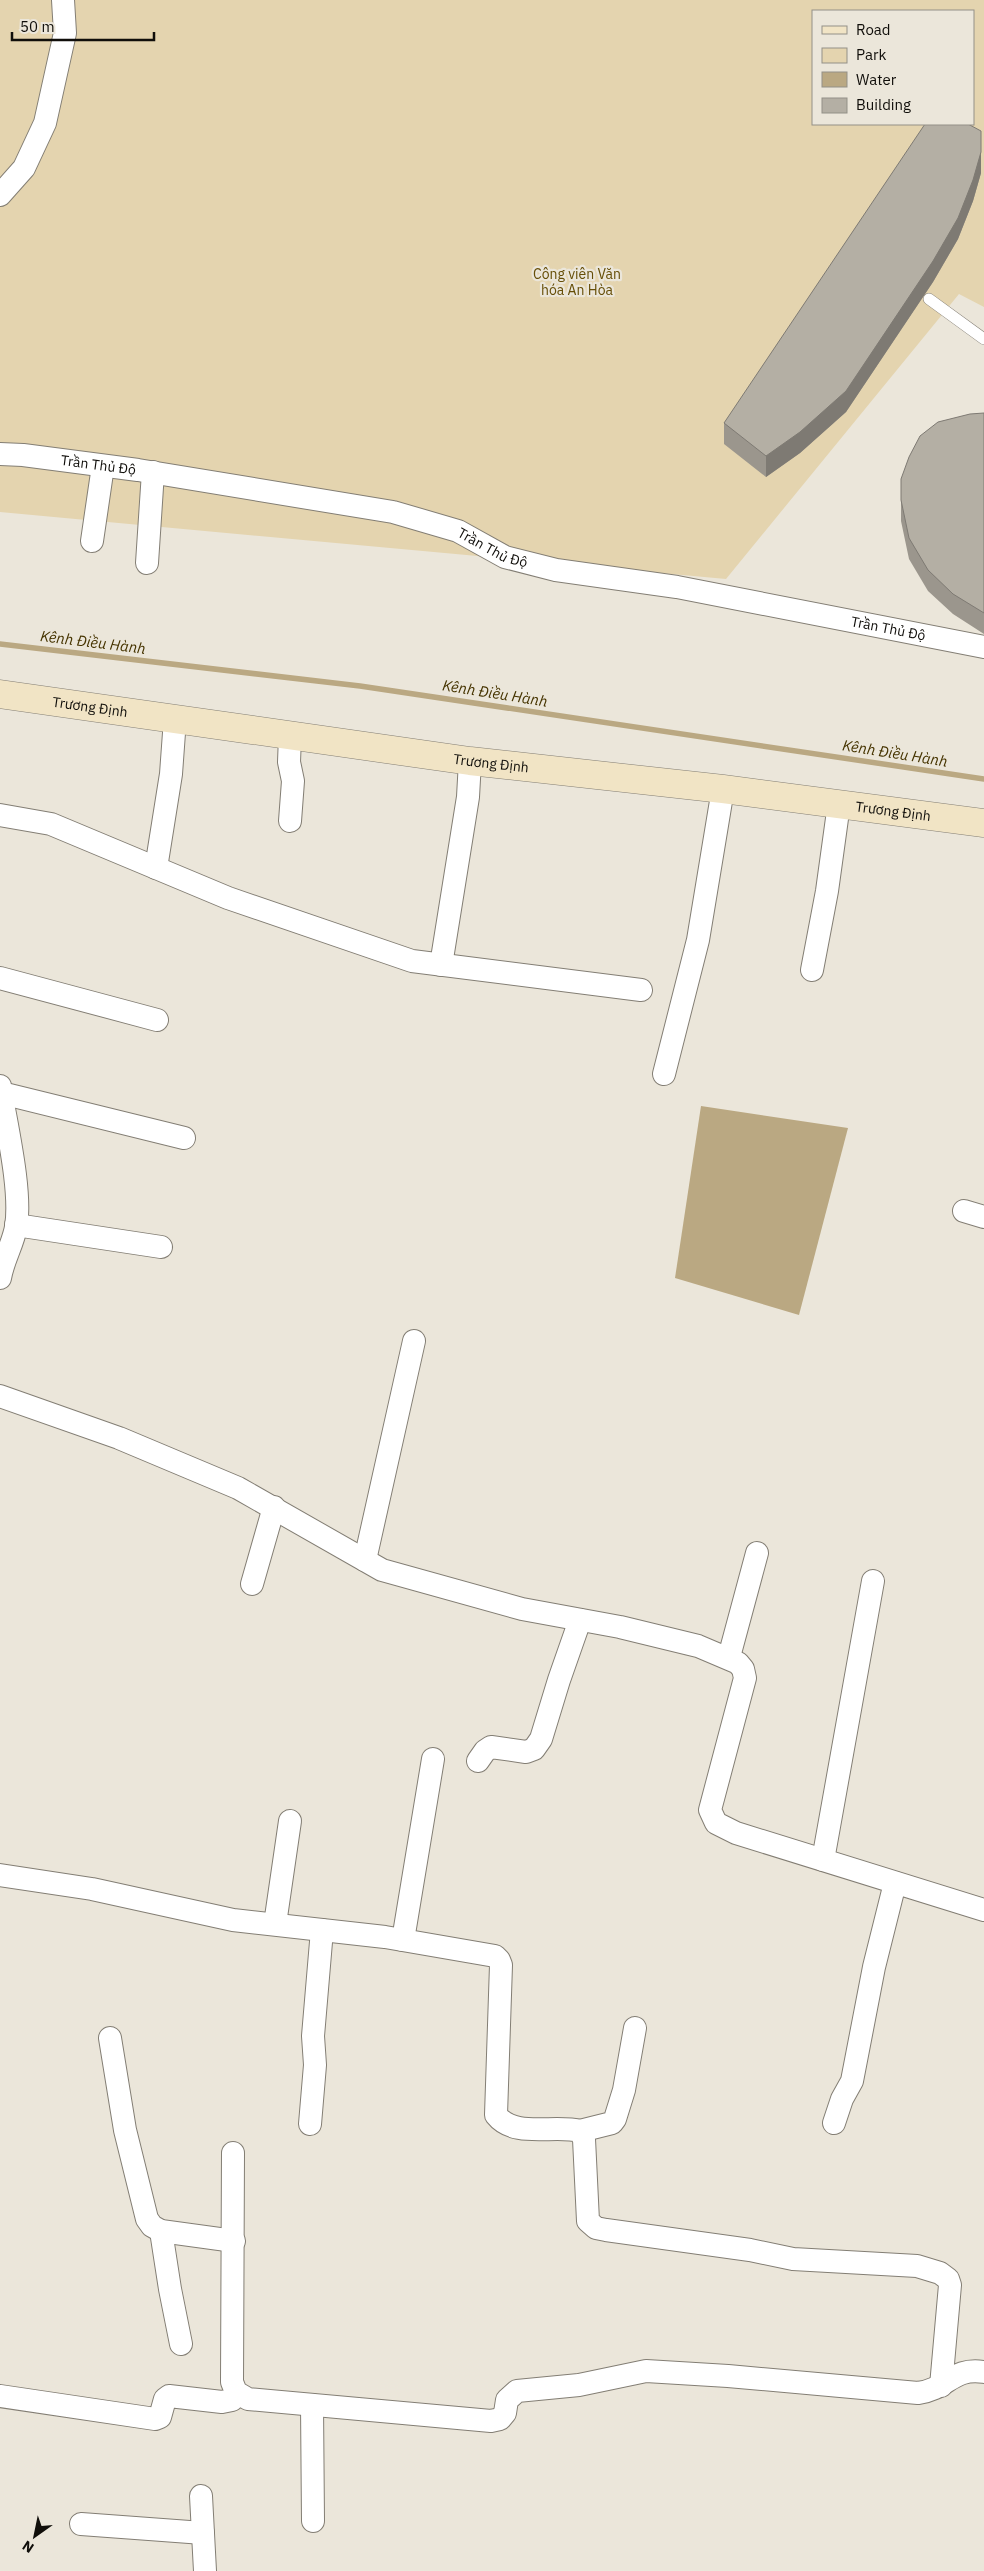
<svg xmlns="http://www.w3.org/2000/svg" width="984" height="2571" font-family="'IBM Plex Sans',sans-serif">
<rect width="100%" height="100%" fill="#ebe6da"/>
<path fill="#e4d4af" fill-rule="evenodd" d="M0 0H984V307L959 294 726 579 0 512ZM813 11H973V124H813Z"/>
<path fill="#baa882" d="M701 1106 848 1128 799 1315 675 1278Z"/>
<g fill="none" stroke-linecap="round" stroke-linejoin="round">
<path stroke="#baa882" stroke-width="5.5" d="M0 644 360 686 984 779"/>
<g stroke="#837e74" stroke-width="12">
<path id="lane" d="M929 299 984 339"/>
</g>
<g stroke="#837e74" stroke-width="24">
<g id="street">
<path d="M0 195 24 168 45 123 65 33 63 0"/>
<path id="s1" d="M0 454 23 455 138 470 393 512 458 531 505 557 556 570 677 587 984 647"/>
<path d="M92 541 103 466"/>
<path d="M147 563 153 472"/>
<path d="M290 736 289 762 293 781 290 821"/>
<path d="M0 815 51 824 228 898 412 961 641 990"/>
<path d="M156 868 171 774 175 719"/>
<path d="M441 965 468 797 470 761"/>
<path d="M812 970 827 891 839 804"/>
<path d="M0 978 157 1020"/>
<path d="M664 1074 698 940 723 789"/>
<path d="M0 1086C6 1124 22 1190 16 1227 13 1244 3 1260 0 1278"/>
<path d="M1 1093 184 1138"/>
<path d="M964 1211 984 1217"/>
<path d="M16 1225 161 1247"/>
<path d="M0 1396 119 1438 238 1488 382 1570 522 1609 620 1627 698 1646 738 1663 743 1669 745 1678 710 1810 716 1823 736 1833 984 1910"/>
<path d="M365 1560 414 1341"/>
<path d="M252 1584 274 1507"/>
<path d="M729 1657 757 1553"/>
<path d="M478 1761 485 1751 491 1747 526 1752 534 1749 541 1739 559 1680 580 1620"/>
<path d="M823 1860 873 1581"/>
<path d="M0 1875 92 1889 233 1920 385 1937 495 1956 499 1960 501 1965 496 2115C515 2139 554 2124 580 2131L584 2139 588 2221 596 2228 606 2230 750 2250 793 2259 917 2266 940 2273 948 2279 950 2285 941 2386"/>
<path d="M275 1924 290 1821"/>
<path d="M403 1940 433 1759"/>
<path d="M110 2038 125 2130 147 2219 152 2226 161 2231 234 2241"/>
<path d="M834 2123 842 2099 852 2081 874 1967 895 1883"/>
<path d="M310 2124 315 2065 313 2036 322 1930"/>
<path d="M580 2131 612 2123 615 2119 624 2090 635 2028"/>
<path d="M233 2153 232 2382 236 2392 248 2399 491 2421 500 2419 505 2413 507 2400 517 2391 579 2385 646 2371 728 2376 918 2393C948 2389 952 2367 984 2372"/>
<path d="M161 2231 170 2289 181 2344"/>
<path d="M0 2396 155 2419 160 2417 165 2399 169 2396 222 2402 232 2400 236 2392"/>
<path d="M312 2405 313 2521"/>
<path d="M201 2496 205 2571"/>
<path d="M81 2524 203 2533"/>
</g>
</g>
<g stroke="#837e74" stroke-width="29">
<g id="secondary">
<path id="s2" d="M0 694 470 761 723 789 984 823"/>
</g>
</g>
<use href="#lane" stroke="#fff" stroke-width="11"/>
<use href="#street" stroke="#fff" stroke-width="22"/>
<use href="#secondary" stroke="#f1e4c5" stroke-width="28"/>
</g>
<path fill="#9b968d" d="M981 131V173L973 201 958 239 933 282 846 412 800 453 766 477 724 444V423Z
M984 413V634L953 614 928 591 909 559 901 521V479Z"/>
<path fill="#7e7a73" d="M981 152V173L973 201 958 239 933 282 846 412 800 453 766 477V456Z"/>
<path fill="#b4afa4" stroke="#7e7a73" d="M925 124H968L981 131V152L973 180 958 218 933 261 846 391 800 432 766 456 724 423Z
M984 413V613L953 594 928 570 909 538 901 500V479L909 457 920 436 938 422 970 414Z"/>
<g text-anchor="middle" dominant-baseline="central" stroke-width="4.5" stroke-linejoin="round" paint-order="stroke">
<g font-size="14" fill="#664e07" stroke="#ebe6da">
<text x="577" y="274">Công viên Văn<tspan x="577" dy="16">hóa An Hòa</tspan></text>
</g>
<g font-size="14" fill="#100e0a" stroke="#ebe6da">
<text stroke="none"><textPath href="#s1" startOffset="99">Trần Thủ Độ</textPath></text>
<text stroke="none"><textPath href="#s1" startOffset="504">Trần Thủ Độ</textPath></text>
<text stroke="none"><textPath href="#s1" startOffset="909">Trần Thủ Độ</textPath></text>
<text stroke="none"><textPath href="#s2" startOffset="91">Trương Định</textPath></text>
<text stroke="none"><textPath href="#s2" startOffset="496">Trương Định</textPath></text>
<text stroke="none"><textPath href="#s2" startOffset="901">Trương Định</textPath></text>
</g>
<g font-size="15" font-style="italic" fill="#463400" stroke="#ebe6da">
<text transform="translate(93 642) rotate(7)">Kênh Điều Hành</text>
<text transform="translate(495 693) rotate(9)">Kênh Điều Hành</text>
<text transform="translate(895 753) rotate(9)">Kênh Điều Hành</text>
</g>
</g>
<rect x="812" y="10" width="162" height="115" fill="#ebe6da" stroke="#939087"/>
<rect x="822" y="26" width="25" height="8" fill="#f1e4c5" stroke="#939087"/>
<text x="856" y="35" font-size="15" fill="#100e0a">Road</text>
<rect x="822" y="48" width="25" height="15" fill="#e4d4af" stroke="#939087"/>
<text x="856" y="60" font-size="15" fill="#100e0a">Park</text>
<rect x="822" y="72" width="25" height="15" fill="#baa882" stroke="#939087"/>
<text x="856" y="85" font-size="15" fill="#100e0a">Water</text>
<rect x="822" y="98" width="25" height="15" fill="#b4afa4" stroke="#939087"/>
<text x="856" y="110" font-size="15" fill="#100e0a">Building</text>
<g transform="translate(35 2536) rotate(213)" stroke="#ebe6da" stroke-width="4" paint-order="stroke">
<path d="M0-4L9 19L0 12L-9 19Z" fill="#100e0a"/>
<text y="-8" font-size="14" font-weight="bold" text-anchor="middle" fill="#100e0a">N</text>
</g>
<path d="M12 32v8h142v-8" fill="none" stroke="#100e0a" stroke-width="2.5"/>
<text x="20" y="32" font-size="15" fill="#100e0a" stroke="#ebe6da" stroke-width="4" paint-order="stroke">50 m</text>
</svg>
